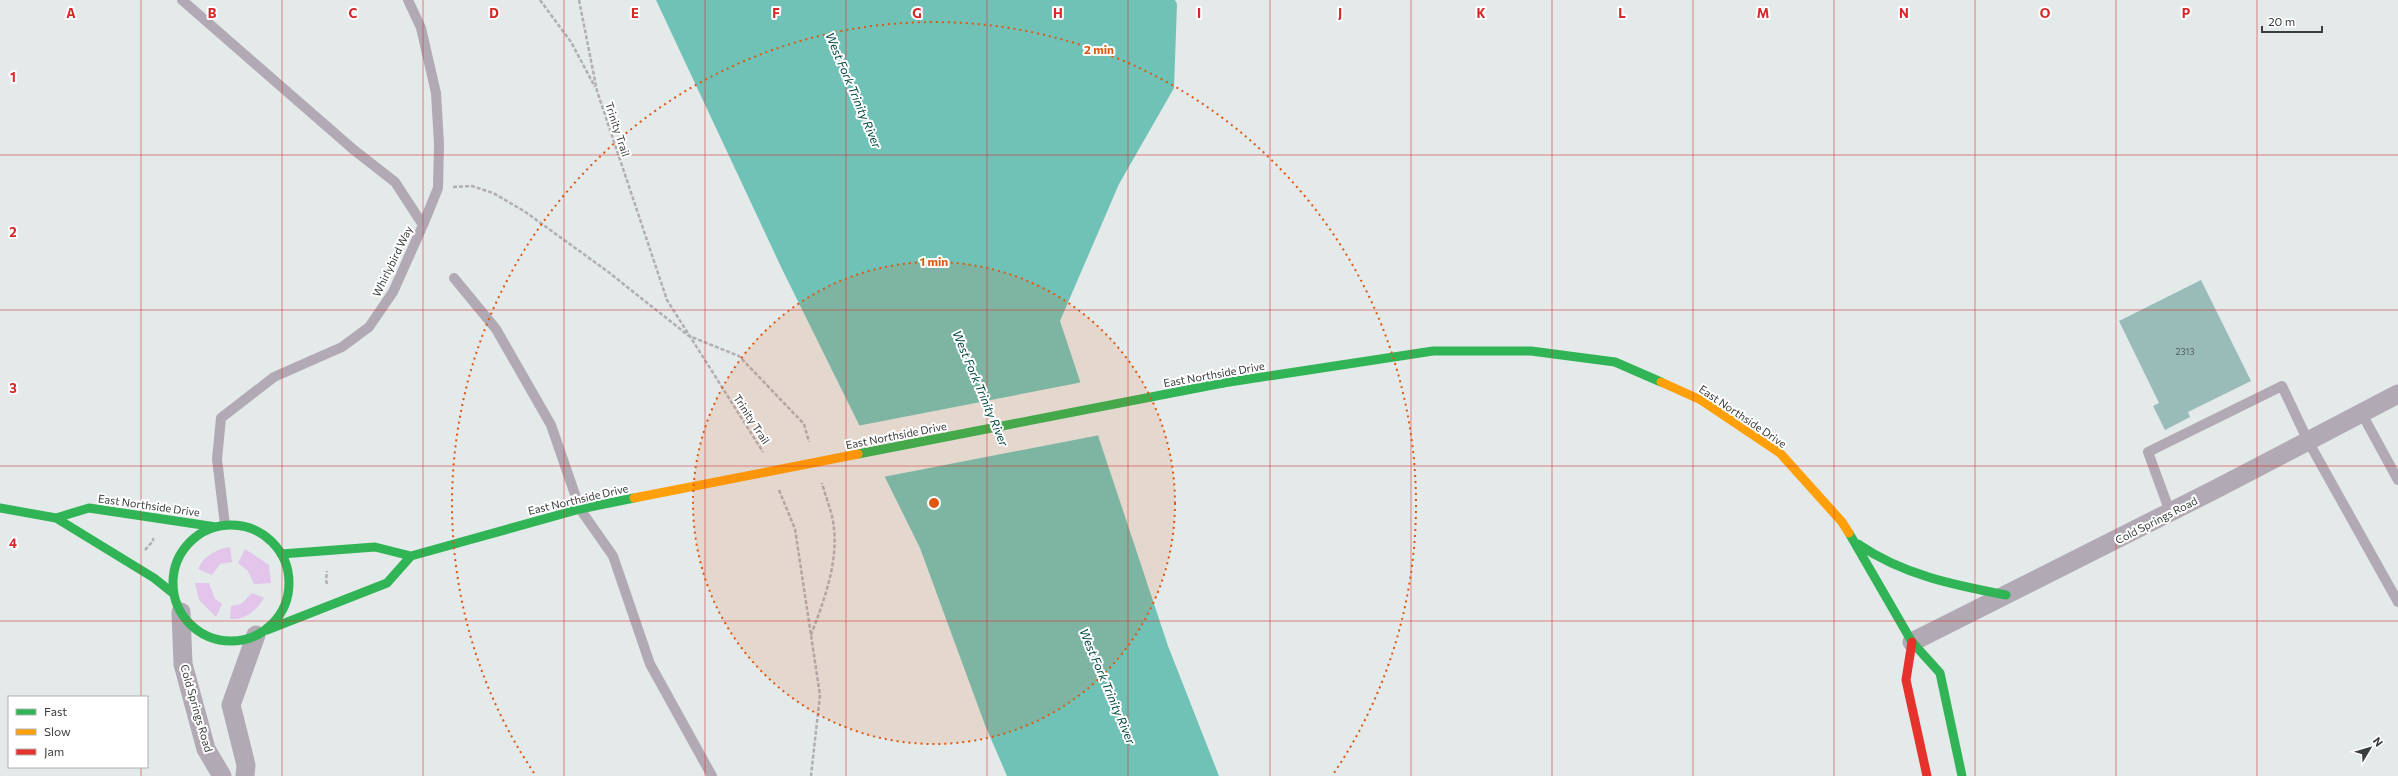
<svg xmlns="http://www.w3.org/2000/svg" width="2398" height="776" font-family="Commissioner,sans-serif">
<rect width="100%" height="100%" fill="#e4e9e9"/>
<path fill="#e3c5eb" d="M230 547 232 562 220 564 212 575 198 569C204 556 216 549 230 547Z
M245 549 269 565 271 583 254 584 248 571 238 563Z
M195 583H209L215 599 222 604 216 617 199 600Z
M252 593 264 598C256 611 245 620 230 619L231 606 241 604Z"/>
<path fill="#70c2b7" d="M656 0H1175L1177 4 1174 88 1119 184 1060 321 1168 646 1219 776H1007L985 725 920 548 782 269Z"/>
<path fill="#e4e9e9" d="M1083 382 1100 435 883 477 857 426Z"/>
<path fill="#9abcb9" d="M2201 280 2251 381 2188 412 2190 417 2165 430 2153 406 2159 403 2119 321Z"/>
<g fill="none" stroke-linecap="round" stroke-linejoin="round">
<path stroke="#b2aeb5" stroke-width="2.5" stroke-dasharray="4 2" stroke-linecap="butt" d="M540 0 571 42 595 87
M579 0 597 91 667 300 763 452
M453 187 472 186 493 193 524 211 607 271 689 336 739 356 804 424 809 442
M779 490 795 529 820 695 811 776
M145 550 153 541V538
M327 584 326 580 327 571
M811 635C825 598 841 556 832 516 829 505 825 494 822 483"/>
<path stroke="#b1a9b3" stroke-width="10" d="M182 0 354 150 395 182 423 225
M454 278 496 329 551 425 580 509 613 556 650 664 712 776
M2362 414 2398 480
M2170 512 2148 452 2282 386 2308 441 2398 602
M225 525 217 459 221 418 274 377 342 347 369 327 393 292 423 225 438 188 439 144 436 93 421 28 408 0"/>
<path stroke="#b1a9b3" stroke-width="19" d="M181 612 183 664 206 749 222 776
M1912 642 2216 489 2398 394
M245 776 246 765 231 705 256 635"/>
<path stroke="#30b455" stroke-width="9" d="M1223 383 1433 351H1531L1615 362 1661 382
M0 508 56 518 154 578 174 594
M56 518 89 508 216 527
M173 583a58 58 0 1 1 116 0a58 58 0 1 1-116 0Z
M1849 533 1912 642 1940 673 1962 776
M1858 544C1903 575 1954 585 2006 595
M281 554 375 547 411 556 580 509 634 498
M267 630 387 583 411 556"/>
<path stroke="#ff9f0a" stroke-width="9" d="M1661 382 1701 400 1780 453 1842 522 1849 533"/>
<path stroke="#e5322d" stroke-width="9" d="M1912 642 1906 680 1927 776"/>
<path stroke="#30b455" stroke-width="9" d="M858 454 1223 383"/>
<path stroke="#ff9f0a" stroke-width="9" d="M634 498 858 454"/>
</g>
<path fill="none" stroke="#d62828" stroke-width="1" stroke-opacity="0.55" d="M141 0V697M282 0V776M423 0V776M564 0V776M705 0V776M846 0V776M987 0V776M1128 0V776M1270 0V776M1411 0V776M1552 0V776M1693 0V776M1834 0V776M1975 0V776M2116 0V776M2257 0V776M0 155H2398M0 310H2398M0 466H2398M0 621H2398M141 767V776"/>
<circle cx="934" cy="503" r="241" fill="#df580e" fill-opacity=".12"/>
<g fill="none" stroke="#df580e" stroke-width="2" stroke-dasharray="2 4">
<circle cx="934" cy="503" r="241"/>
<path d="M534 773A482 482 0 1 1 1334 773"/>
</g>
<g text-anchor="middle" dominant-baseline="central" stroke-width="4" stroke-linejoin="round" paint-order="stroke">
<g font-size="9" fill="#525d5c">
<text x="2185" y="351">2313</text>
</g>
<g font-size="11" fill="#3a3d3d" stroke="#fff">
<text transform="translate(618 129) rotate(72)">Trinity Trail</text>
<text transform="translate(392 261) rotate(-64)">Whirlybird Way</text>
<text transform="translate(1214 374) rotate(-10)">East Northside Drive</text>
<text transform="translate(1743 416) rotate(34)">East Northside Drive</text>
<text transform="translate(752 419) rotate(57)">Trinity Trail</text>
<text transform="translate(896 435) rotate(-11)">East Northside Drive</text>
<text transform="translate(578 499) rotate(-13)">East Northside Drive</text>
<text transform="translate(149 505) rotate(8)">East Northside Drive</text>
<text transform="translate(2156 520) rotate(-27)">Cold Springs Road</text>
<text transform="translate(197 708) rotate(74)">Cold Springs Road</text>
</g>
<g font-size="12" font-style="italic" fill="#024941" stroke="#fff">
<text transform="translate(854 90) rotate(67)">West Fork Trinity River</text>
<text transform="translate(981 388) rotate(67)">West Fork Trinity River</text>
<text transform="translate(1108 686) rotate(67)">West Fork Trinity River</text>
</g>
</g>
<g font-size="13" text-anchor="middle" font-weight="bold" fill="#d62828" stroke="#fff" stroke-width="4" stroke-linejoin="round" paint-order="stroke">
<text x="71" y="18">A</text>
<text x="212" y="18">B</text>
<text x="353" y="18">C</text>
<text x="494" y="18">D</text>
<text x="635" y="18">E</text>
<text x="776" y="18">F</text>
<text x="917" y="18">G</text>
<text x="1058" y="18">H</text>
<text x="1199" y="18">I</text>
<text x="1340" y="18">J</text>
<text x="1481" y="18">K</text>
<text x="1622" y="18">L</text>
<text x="1763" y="18">M</text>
<text x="1904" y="18">N</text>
<text x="2045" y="18">O</text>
<text x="2186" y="18">P</text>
<text x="13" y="82">1</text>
<text x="13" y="237">2</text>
<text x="13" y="393">3</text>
<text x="13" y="548">4</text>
</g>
<circle cx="934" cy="503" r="6" fill="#df580e" stroke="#fff" stroke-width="2"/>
<g font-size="12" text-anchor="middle" font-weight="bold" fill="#df580e" stroke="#fff" stroke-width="4" stroke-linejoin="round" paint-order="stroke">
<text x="1099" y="54">2 min</text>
<text x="934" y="266">1 min</text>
</g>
<rect x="8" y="696" width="140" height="72" fill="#ffffff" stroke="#b0b1b1"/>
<rect x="16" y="709" width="20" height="6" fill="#30b455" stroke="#b0b1b1"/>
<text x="44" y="716" font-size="12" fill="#3a3d3d">Fast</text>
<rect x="16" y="729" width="20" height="6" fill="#ff9f0a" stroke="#b0b1b1"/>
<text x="44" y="736" font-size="12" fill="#3a3d3d">Slow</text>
<rect x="16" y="749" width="20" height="6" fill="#e5322d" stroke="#b0b1b1"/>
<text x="44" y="756" font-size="12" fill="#3a3d3d">Jam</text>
<g transform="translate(2370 748) rotate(52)" stroke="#ffffff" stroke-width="3" paint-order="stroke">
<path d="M0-3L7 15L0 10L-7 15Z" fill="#3a3d3d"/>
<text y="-6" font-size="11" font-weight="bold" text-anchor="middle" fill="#3a3d3d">N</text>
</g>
<path d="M2262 26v6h60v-6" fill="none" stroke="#3a3d3d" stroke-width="2"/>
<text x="2268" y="26" font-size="12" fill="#3a3d3d" stroke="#ffffff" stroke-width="3" paint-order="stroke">20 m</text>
</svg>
